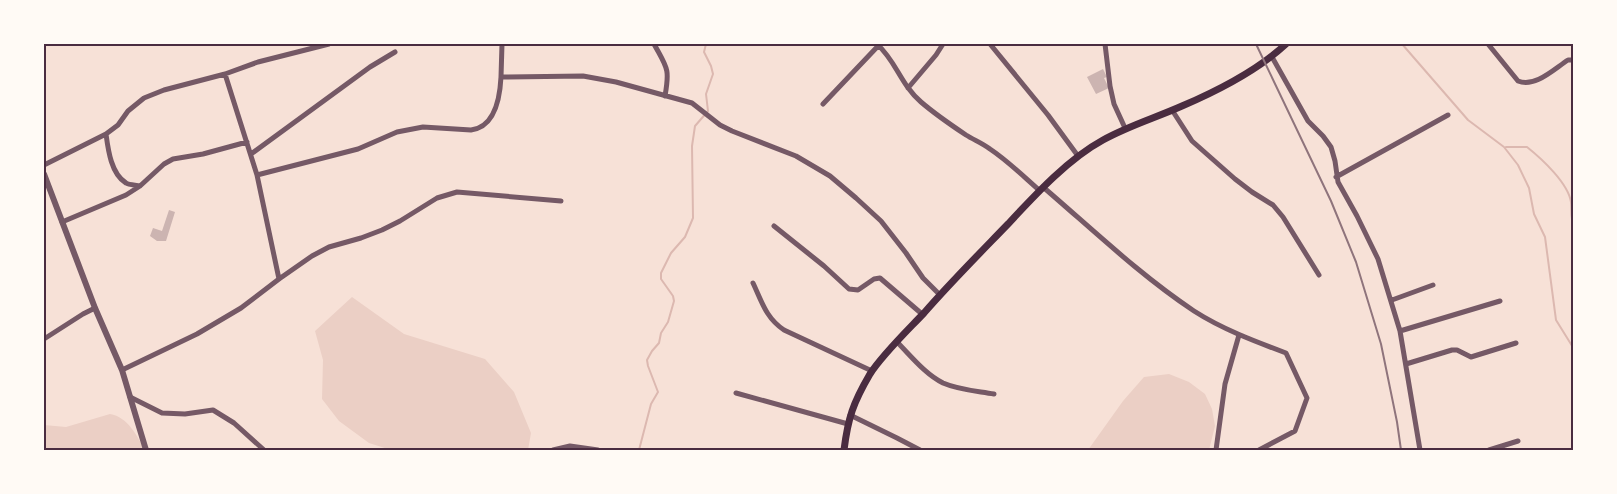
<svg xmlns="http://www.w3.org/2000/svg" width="1617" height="494" font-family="'Work Sans',sans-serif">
<rect width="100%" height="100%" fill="#f7e1d7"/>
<path fill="#ebcfc5" d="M352 297 404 334 485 359 514 392 531 433 528 450H391L369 443 339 421 322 399 323 360 315 331Z
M1169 374 1189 382 1205 394 1212 409 1215 426 1209 450H1088L1123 401 1144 377Z
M110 414C128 417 137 436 145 450H44V425L66 427Z"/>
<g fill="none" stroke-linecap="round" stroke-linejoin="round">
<path stroke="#dcb8b0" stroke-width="2" d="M1402 44 1468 120 1504 147 1518 165 1529 188 1534 214 1545 237 1556 320 1574 349
M1506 147H1527C1542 159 1568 183 1571 202 1572 210 1570 218 1574 225
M639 450 651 404 658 392 648 366 647 360 652 351 659 343 661 333 668 322 674 301 673 296 661 279V273L671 253 685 237 693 218 692 146 695 126 708 111 706 94 713 74 711 66 704 52 706 44"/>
</g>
<path fill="#ccb4b1" d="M1103 69 1107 77 1104 78 1109 88 1096 94 1087 77Z
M169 210 175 212 166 241H157L150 236 153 228 162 231Z"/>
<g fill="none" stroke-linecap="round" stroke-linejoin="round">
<path stroke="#755966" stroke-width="5" d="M654 44C667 68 670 68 665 96
M877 44C896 61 901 85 921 102 935 114 951 125 966 135 974 140 982 143 990 149 1008 161 1023 176 1039 190
M990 44 1048 115 1078 156
M1105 44 1110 86 1114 104 1125 128
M1488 44 1518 81C1535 88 1554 69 1568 60H1572L1574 62
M1272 57 1308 121 1323 136 1331 147 1335 161 1338 182 1357 216 1378 259 1400 331 1420 450
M225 74 257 175 279 279
M501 77 502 44
M908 88 936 55 943 44
M823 104 879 45
M1172 110 1192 141 1235 179 1252 192 1273 205 1283 217 1319 275
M106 134C108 149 111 174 126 183 129 185 136 185 140 186
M251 154 370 67 395 52
M44 165 106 134 118 125 128 111 144 98 164 90 225 74 258 62 329 44
M257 175 358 149 397 132 423 127 471 130C495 127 500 97 501 77L583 76 616 82 692 103 720 125 732 131 796 156 830 176 856 198 881 221 906 253 923 278 940 295
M1336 177 1448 115
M1043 187C1092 229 1140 275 1194 311 1222 329 1254 341 1286 353L1307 398 1295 431 1259 450
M62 222 126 195 140 186 164 164 173 159 203 154 247 142
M774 226 824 266 849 289 858 290 874 279 880 278 922 314
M753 283C762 302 766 318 784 330L872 371
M1392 300 1433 285
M1400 331 1500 301
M44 339 83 314 95 308
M897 342C911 356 925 374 943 383 959 390 977 391 994 394
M1406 364 1452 350H1457L1471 357 1516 343
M122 370 197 334 241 308 279 279 312 256 329 247 361 238 382 230 400 221 437 198 457 192 561 201
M736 393 848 424
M130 397 162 413 185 414 213 410 234 423 264 450
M850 415 897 438 920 450
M553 450 570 446 598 450
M1216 450 1225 384 1239 335
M1489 450 1518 441"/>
<path stroke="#755966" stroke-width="6" d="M44 174 95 308 122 370 146 450"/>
<path stroke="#4a2c40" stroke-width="7" d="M844 450C848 418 853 403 870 374 883 354 907 331 924 313 951 282 980 253 1008 224 1035 195 1068 159 1103 140 1128 126 1155 118 1182 106 1217 91 1258 70 1286 44"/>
<path stroke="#8f747c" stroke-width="2" d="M1256 44 1331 201 1356 262 1381 344 1397 422 1401 450"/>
</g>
<rect width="1617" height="494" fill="none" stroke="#fffaf5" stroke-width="90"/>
<rect x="45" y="45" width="1527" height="404" fill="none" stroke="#4a2c40" stroke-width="2"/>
</svg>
